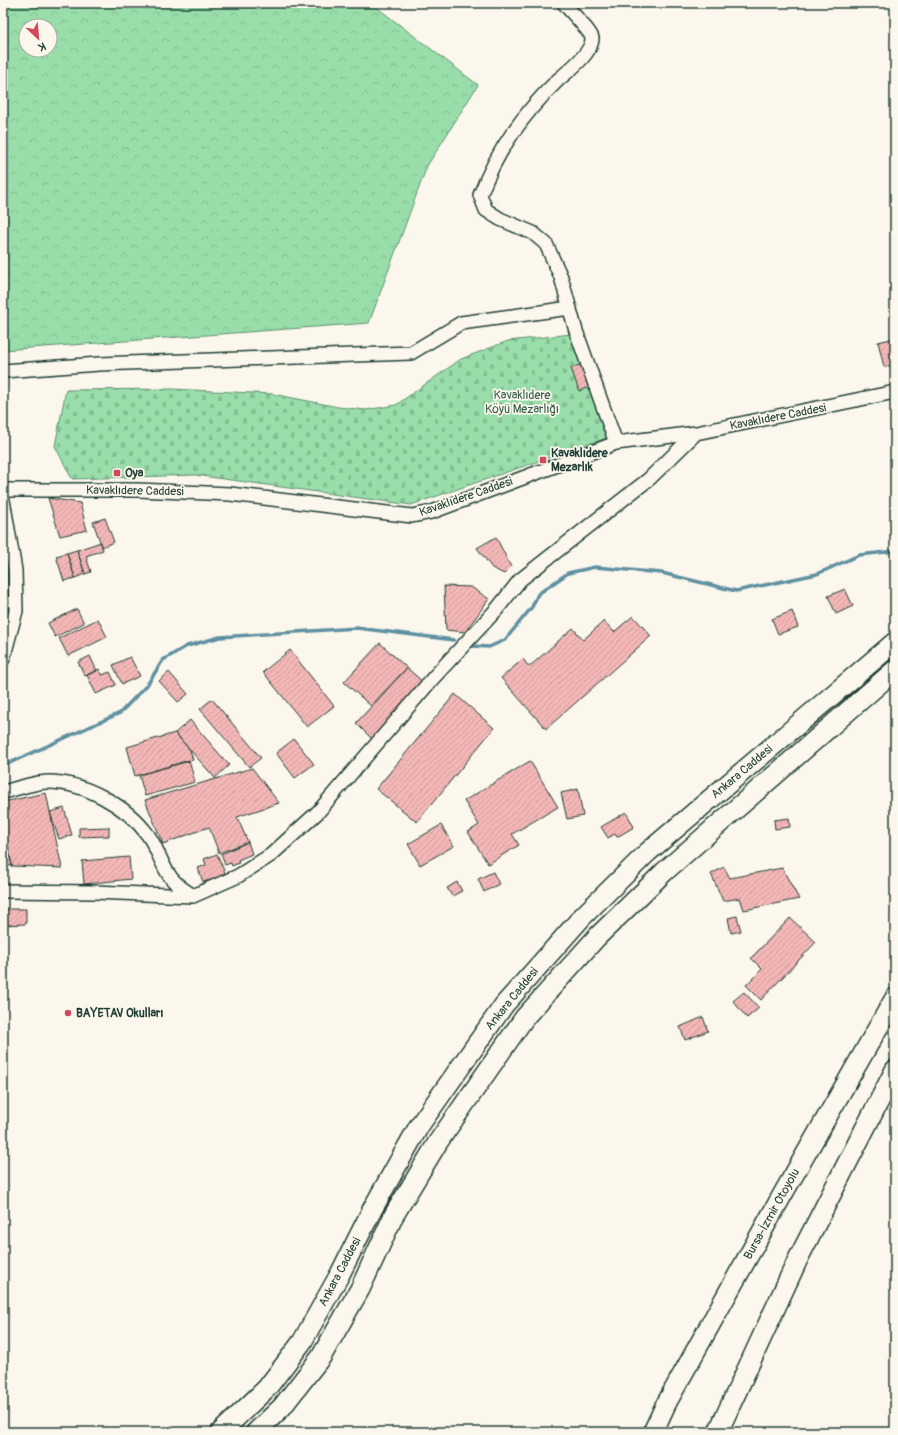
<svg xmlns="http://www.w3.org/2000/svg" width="898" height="1435" font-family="Pangolin,sans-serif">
<defs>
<pattern id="forest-crowns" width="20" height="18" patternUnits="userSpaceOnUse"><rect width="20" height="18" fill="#99deaa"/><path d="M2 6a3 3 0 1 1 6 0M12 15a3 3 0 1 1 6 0" fill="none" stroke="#83bf93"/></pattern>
<pattern id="cemetery-stones" width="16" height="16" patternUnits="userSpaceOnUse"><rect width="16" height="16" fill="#99deaa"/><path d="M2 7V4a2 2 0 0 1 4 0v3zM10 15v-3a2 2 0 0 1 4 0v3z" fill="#83bf93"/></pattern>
<pattern id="building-hatch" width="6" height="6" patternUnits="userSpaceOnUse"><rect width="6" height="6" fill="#f3b7b6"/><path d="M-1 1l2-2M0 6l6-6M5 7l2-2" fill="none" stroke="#d09e9d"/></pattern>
</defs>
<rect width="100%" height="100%" fill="#fbf7ec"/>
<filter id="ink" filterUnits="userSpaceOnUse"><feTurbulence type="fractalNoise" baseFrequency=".025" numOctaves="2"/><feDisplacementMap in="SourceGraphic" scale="8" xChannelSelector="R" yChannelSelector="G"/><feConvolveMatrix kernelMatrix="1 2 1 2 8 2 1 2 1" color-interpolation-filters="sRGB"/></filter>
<g filter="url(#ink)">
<path fill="url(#forest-crowns)" stroke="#5c8e6f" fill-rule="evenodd" d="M3 3H371L478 85 427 166 369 323 3 350ZM26 26H50V50H26Z"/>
<path fill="url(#cemetery-stones)" stroke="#5c8e6f" d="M572 334 612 436 411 505 195 475 72 479 55 446 66 390 172 389 273 394 338 407 366 410 396 405 461 359 508 341Z"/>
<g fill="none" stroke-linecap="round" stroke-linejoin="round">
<path stroke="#5f90a1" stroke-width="3.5" d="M472 646 489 647 505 640 532 607 538 594 568 573 595 567 662 573 736 591 817 574 859 555 895 551
M3 766 120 713 147 685 163 660 187 646 220 637 357 628 454 640"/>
</g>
<path fill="url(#building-hatch)" stroke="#1f3d34" d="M895 338V365L884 367 878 342Z
M582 364 590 387 579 391 571 368Z
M48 498 80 503 87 530 60 536Z
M105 518 114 542 102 547 93 522Z
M496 537 511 567 504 574 492 568 477 548Z
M101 542 103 550 86 556 91 572 85 574 77 550Z
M77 550 85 574 75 578 67 553Z
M67 553 75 578 64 581 56 556Z
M444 586 471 587 489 599 465 632 446 630Z
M845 589 853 606 836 614 828 596Z
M77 609 84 623 55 637 48 623Z
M792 611 798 627 778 634 772 619Z
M633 616 651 636 546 729 501 678 523 659 529 667 573 628 583 640 604 621 614 632Z
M98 619 107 637 68 656 59 638Z
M380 643 407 668 371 706 344 682Z
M290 650 334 706 307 727 263 672Z
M90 656 97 671 85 676 78 662Z
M130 657 140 676 122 684 113 665Z
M407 668 424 683 372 739 356 723Z
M99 669 102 675 110 672 116 685 96 694 87 675Z
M169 672 188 694 178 702 159 681Z
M455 694 494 728 417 822 376 789Z
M212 699 261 758 249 767 200 709Z
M190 720 229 765 215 778 175 733Z
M175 733 190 750 193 760 135 776 127 747Z
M294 739 314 764 295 778 276 753Z
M189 760 195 782 145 796 139 775Z
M530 761 558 807 512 834 519 845 488 864 468 832 479 825 464 801Z
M252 768 279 803 237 817 248 842 219 853 209 827 163 844 145 800Z
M578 789 583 816 567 819 561 793Z
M46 793 62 868 12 866 3 821V802Z
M64 808 72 835 59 839 50 812Z
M626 812 634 827 617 837 615 834 608 838 601 827Z
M789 818 790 827 775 829 774 820Z
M3 821 12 866 3 865Z
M441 825 454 846 420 865 408 844Z
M109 827V836L79 837V828Z
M248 842 252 854 238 860 239 863 232 866 231 863 225 865 221 854Z
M217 854 225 873 221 875 222 877 203 882 198 868 206 865 204 859Z
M129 857 131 879 84 884 82 861Z
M724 867 730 878 782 868 799 899 744 910 740 898 723 901 711 874Z
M493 872 499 884 484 892 478 879Z
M457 882 462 891 452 896 447 888Z
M3 909H26V924L3 925Z
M737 916 741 931 731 933 728 918Z
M790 918 816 942 761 1000 746 985 762 969 751 958Z
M744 992 759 1008 747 1018 733 1001Z
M703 1017 708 1031 685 1040 680 1027Z"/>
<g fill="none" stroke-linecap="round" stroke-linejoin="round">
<g stroke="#1f3d34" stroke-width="16">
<path id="minor" d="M564 3C569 10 591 32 592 38 593 53 568 71 558 80 523 114 498 149 480 195L486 210 500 219 533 233 546 244 561 277 576 331 616 443
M3 371 99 364 411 353 461 323 570 308
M3 490H137L230 494 412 516 432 512 616 443 696 433 895 392
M3 500 15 570 16 611 3 659
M3 792C17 789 34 782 48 782 84 782 127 806 148 835 159 850 163 873 178 885 182 889 188 892 193 896
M3 891 94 892 193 896 238 876 271 855 318 812 434 677 497 609 520 580 649 479 696 433"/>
</g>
<g stroke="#1f3d34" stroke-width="22">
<path id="highway" d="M221 1432 267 1388 302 1342 340 1274 373 1208 419 1126 504 1005 583 916 648 852 895 642
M256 1432 282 1407 321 1357 360 1289 394 1215 438 1142 525 1017 597 937 664 872 895 670
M653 1432 666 1404 784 1192 895 998
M718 1432 798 1259 895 1070"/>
</g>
<use href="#minor" stroke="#fbf7ec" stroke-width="13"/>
<use href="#highway" stroke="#fbf7ec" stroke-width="19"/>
</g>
</g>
<g fill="#d1495b" stroke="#fbf7ec" stroke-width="1.5">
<rect x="539" y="456" width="8" height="8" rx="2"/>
<rect x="113" y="469" width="8" height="8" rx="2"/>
<circle cx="68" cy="1013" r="4"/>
</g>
<g text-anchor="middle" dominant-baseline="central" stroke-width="3.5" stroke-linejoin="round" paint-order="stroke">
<g font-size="12" fill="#375d4c" stroke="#fbf7ec">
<text x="522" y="395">Kavaklıdere<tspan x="522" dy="14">Köyü Mezarlığı</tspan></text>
</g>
<g font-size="12" fill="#1f3d34" stroke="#fbf7ec">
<text transform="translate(778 417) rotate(-11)">Kavaklıdere Caddesi</text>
<text transform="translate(135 491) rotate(1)">Kavaklıdere Caddesi</text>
<text transform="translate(466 497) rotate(-19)">Kavaklıdere Caddesi</text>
<text transform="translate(742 772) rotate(-40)">Ankara Caddesi</text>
<text transform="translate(512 999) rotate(-51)">Ankara Caddesi</text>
<text transform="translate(772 1214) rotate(-61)">Bursa-İzmir Otoyolu</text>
<text transform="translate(340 1272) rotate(-62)">Ankara Caddesi</text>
</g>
<g font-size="12" font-weight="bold" fill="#1f3d34" stroke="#fbf7ec" text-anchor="start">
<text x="551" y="453">Kavaklıdere<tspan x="551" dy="14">Mezarlık</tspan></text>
<text x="125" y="473">Oya</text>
<text x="76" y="1013">BAYETAV Okulları</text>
</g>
</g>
<rect width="898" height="1435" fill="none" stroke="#fbf7ec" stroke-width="16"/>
<rect x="8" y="8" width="882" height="1419" fill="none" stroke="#1f3d34" stroke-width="1.5" filter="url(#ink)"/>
<g transform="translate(38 38) rotate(154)"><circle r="19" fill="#fbf7ec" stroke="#a3ada2"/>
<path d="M0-3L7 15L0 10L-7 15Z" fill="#d1495b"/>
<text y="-6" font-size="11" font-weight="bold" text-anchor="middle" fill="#1f3d34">K</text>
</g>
</svg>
